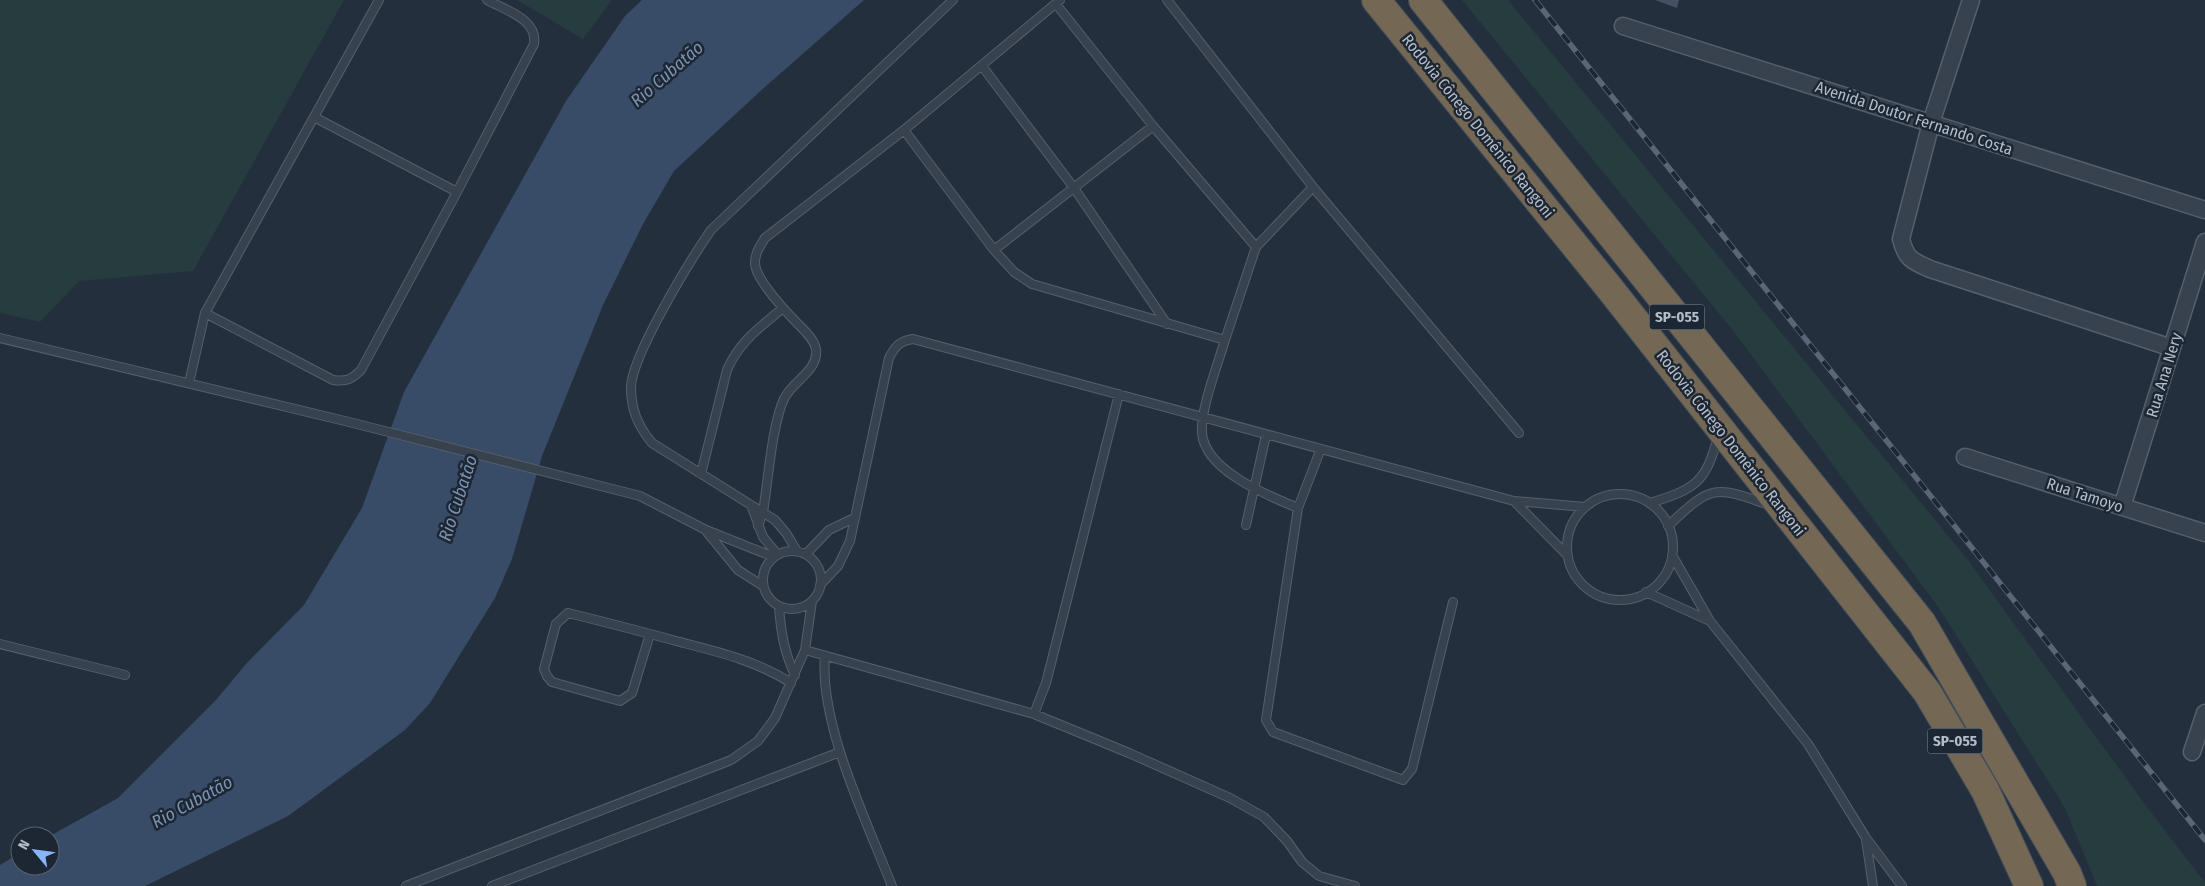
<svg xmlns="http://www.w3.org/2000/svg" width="2205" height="886" font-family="'Fira Sans Condensed',sans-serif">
<rect width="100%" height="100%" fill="#242f3e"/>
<path fill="#263c3f" d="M0 0H344L193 271 79 281 40 322 0 313Z
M517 0H612L583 39Z
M1462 0H1508L1968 560 2141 799 2205 883V886H2097L2065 808 1939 608 1735 333Z"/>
<path fill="#394c67" d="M642 0H864L766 86 674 171 643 224 603 305 542 456 512 559 495 598 430 703 405 730 288 816 145 886H0V865L20 853V866H50V836L118 798 216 700 246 664 304 605 362 508 404 392 566 101 625 16Z"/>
<path fill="#455162" d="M1655 0H1679L1677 8Z"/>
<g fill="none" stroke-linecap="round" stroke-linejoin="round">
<g stroke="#565f6c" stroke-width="10">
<path id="lane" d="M1167 0 1313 187 1256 247 1225 340
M1056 4 1153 126 1256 247
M982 66 1074 188 1167 324
M314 117 457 192
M904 130 1060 0
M1313 187 1519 433
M994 250 1153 126
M205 313 333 380C347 382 352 379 361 370L457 192 534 44C538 19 505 10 487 0
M0 338 349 422 640 496 706 530 774 557
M189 383 205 313 379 0
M1320 451 1298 508 1266 720 1273 732 1403 780 1412 769 1453 602
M701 474 727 370C739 342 760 327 783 308
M1567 547a53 53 0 1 1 106 0a53 53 0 1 1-106 0Z
M1514 501 1568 556
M1650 503C1695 489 1706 483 1718 436
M751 505 763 537 778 555
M1246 525 1266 435
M758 526 763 512C768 482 772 424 784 399 792 381 819 371 816 349 814 339 805 331 798 324 787 313 755 279 755 263 755 253 760 246 765 238L904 130 994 250 1014 272 1032 284 1225 340C1218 364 1200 410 1202 433 1205 471 1269 496 1298 508
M1668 526C1711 485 1714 485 1769 505
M707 532 738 570 763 586
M797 551 786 533 775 520 652 443C638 426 631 410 631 387 632 355 691 259 711 230L953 0
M763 580a29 29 0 1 1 58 0a29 29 0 1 1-58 0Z
M806 554 829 530 854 518
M1672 555 1710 621 1808 744 1866 838 1902 886
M820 585 838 566 850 541 889 358C895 346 900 341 913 339L1514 501 1585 507
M1646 592 1710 621
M779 607C781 632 784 652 795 675
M650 634 632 693 620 701 552 682 547 676 544 669 556 624 568 613C605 622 643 632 680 642 719 652 757 661 791 683
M0 644 125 675
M805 650 1034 714 1046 683 1119 394
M825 656C819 724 867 822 892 886
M1034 714 1129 753 1230 798 1264 817 1287 841 1302 862 1319 876 1355 886
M1866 840 1873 886
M406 886 731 760 758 741 775 718 805 650 812 601
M492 886 840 752"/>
</g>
<g stroke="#565f6c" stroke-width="19">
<path id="street" d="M1971 0 1931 123 1901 239C1906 259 1912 261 1930 269L2172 348
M1623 26 2205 210
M1965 457 2205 533
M2122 507 2205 242
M2192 752 2205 713"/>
</g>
<g stroke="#434c59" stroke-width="30">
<path id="highway" d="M1376 0 1611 290 1927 692 1985 790 2029 886
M1423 0 1922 623 2067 873 2072 886"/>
</g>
<use href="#lane" stroke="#38414e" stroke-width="8"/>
<use href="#street" stroke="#38414e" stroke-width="16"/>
<use href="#highway" stroke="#746855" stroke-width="28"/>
<g stroke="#5a6575" stroke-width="5.5">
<path id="rail" d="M1535 0 2205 840"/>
</g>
<use href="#rail" stroke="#1d2633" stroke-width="4" stroke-dasharray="11" stroke-linecap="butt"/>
</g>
<g text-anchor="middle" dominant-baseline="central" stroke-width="5" stroke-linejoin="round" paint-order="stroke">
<g fill="#1d2633" stroke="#878f9c" stroke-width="1">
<rect x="1649.5" y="304.5" width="55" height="25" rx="4"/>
<rect x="1927.5" y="728.5" width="55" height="25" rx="4"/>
</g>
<g font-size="15" font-weight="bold" fill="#b4bcc9">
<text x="1677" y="317">SP-055</text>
<text x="1955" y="741">SP-055</text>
</g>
<g font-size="16" fill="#b4bcc9" stroke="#1d2633">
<text transform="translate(1914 118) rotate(18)">Avenida Doutor Fernando Costa</text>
<text transform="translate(1478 126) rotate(51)">Rodovia Cônego Domênico Rangoni</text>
<text transform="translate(2164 375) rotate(-73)">Rua Ana Nery</text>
<text transform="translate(1731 443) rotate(52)">Rodovia Cônego Domênico Rangoni</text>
<text transform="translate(2085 495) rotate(18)">Rua Tamoyo</text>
</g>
<g font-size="18" font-style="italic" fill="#7c92b1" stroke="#1d2633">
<text transform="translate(667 74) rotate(-41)">Rio Cubatão</text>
<text transform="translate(458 498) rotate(-72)">Rio Cubatão</text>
<text transform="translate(192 802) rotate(-29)">Rio Cubatão</text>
</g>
</g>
<g transform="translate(35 851) rotate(299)"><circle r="24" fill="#1d2633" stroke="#59626f"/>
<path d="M0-4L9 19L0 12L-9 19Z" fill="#8ab4f8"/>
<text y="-8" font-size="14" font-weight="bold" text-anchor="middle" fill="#b4bcc9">N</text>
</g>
</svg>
